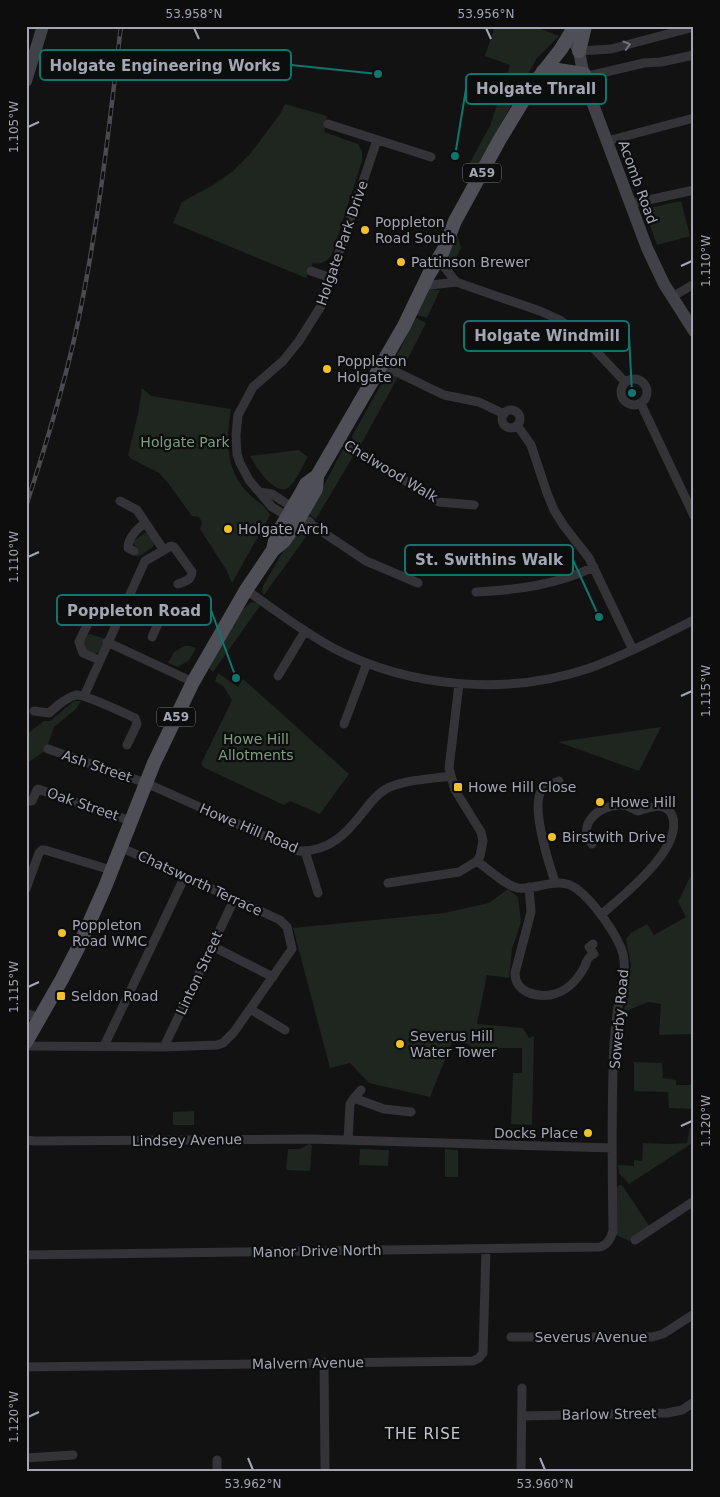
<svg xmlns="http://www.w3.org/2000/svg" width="720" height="1497" font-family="'DejaVu Sans',sans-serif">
<rect width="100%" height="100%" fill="#121213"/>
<path fill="#1e261f" d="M495 26H533L559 36 537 58 476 169 469 164 490 126 510 65 485 56Z
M285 104 327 116 324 132 358 144 362 151V161L332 254C328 261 321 265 313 263L306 278 173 223 182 202 213 185 233 171 250 154 280 114Z
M681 201 690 236 657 245 644 209Z
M457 233 461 248 451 267 445 260Z
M429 290H440L427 318 417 315Z
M416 318 426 323 403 368H395L394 361Z
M390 373 398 377 360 446 353 442 352 436 387 374Z
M142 388 151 396 231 409C226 438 225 470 248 493 255 500 266 506 270 515L232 583 227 571 200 529 202 522 199 517 192 516 168 483 159 473 130 458 128 455 138 414Z
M345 448 355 453 316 519 310 515V511L343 449Z
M299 450 308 457C302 466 297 480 289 487 275 498 255 465 250 456Z
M308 526 311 530 264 595 262 591 263 586 295 531 300 528Z
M145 533H149L154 542 153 547 138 557 136 556 138 549 132 542Z
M252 602 257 603 260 606 213 672 209 668C216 653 238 608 252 602Z
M90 634 105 639 99 652 94 654 88 652 82 645 87 635Z
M184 646H190L196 648 189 660 178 667 168 663 174 652Z
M218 673 238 687 243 679 349 774 320 814 290 801 284 805 205 768 201 764 232 700 223 686 215 681Z
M74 701H81L76 709 54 727 46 750 26 764V735L44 721H50Z
M661 727 639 771 558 742Z
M690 877 694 878V1034L659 1035 661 1004 648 1002 624 1012 631 965 626 939 631 933 647 924 654 935 686 917 678 902Z
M508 889 518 897 521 922 512 949 509 978 487 975 477 1024 523 1028 529 1038 534 1036 532 1125 511 1124 513 1073H522V1048H471L469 1044 452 1042 430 1097 369 1083 350 1063 330 1068 293 928 444 913 489 903Z
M634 1062 662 1063 663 1078 676 1080V1085H694V1109L669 1108 668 1092 634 1091Z
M194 1111V1125H173V1112Z
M690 1128H694V1142L629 1184 619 1173 618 1165 634 1166V1160L642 1161 643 1143 669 1144 687 1143Z
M309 1144 312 1145 310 1171 286 1170 288 1149H300Z
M360 1149 389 1150 388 1166 359 1165Z
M445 1149 458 1150V1177H445Z
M620 1185H622L650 1227 629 1241 616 1235 617 1187Z"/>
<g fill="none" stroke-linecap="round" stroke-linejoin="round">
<path stroke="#333338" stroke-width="9" d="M579 51 611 49 694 27
M584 77 644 63 661 62 694 55
M328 124 431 157
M607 141 694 118
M630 204 694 190
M439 260 456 282
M311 271 331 278
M423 286 456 282 540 311 560 320 583 337 625 382
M672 297 694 284
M382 365 444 395 479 402 504 414
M621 392a13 13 0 1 1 26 0a13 13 0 1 1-26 0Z
M641 404 694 516
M502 419a9 9 0 1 1 18 0a9 9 0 1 1-18 0Z
M517 425 531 445 547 493 554 510 564 526 589 558 633 650
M338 439 439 502 474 505
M260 492 272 494 295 509
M120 501 137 510 163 549
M309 521 312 525 366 561 418 583
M312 525 297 522 272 507 249 480 240 463 237 454 236 435 238 415 253 387 283 361 299 341 321 306 377 140
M134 551 128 548C128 537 137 529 145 523
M246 590C275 610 303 632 335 649 411 688 508 696 590 668 626 655 660 637 694 620
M476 592C517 590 556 585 594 567
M126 603 167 621 198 618 202 605
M152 637 160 619
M107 642 193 682
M99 660 83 653 79 642 92 615 94 614 106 619
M278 676 305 631
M84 696 145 561 171 546 174 547 192 572C191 581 185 581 178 584
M34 711 49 713C57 706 65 698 76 695 85 694 124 713 135 718L137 724 127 745
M344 724 367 663
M48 749 146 783 298 851C330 852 347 833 364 811 370 803 377 794 386 789 401 780 432 779 450 776
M26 801H32L37 790 38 789 131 821
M592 844C576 824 599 806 619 805 626 804 631 808 638 811 649 808 665 800 672 815 685 848 622 896 601 915
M305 851 318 893
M555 882C549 864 530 805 542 790 546 785 553 783 559 781
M388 883 459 872 477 861 480 856 483 841 481 832 455 790 449 768 459 684
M529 887 531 912 515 973C515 982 519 988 527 992 534 995 542 996 550 995 567 992 577 981 585 966 587 960 588 957 594 954L589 947 593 944
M26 889 39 853 42 850H45L111 870
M212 946 273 977
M250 1009 285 1030
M26 1013 39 1018
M26 1046 164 1047 217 1045 223 1043 234 1032 292 949 287 927 280 920 120 847
M104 1046 185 876
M164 1047 234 900
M354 1098 361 1090
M26 1140 34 1141 310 1139 612 1148
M348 1140 350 1104 354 1098 384 1109 411 1112
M635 1240 694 1201
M26 1255 600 1247C608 1245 611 1238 613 1231 612 1169 611 1106 614 1044 615 1032 616 1019 618 1007 621 990 627 971 623 954 618 935 593 901 577 889 558 875 539 890 518 888 506 886 487 868 477 861
M511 1337H652L663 1334 694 1314
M324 1362 325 1471
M26 1367 473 1361 479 1358 483 1353 486 1249
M522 1416 667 1413 682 1410 694 1402
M26 1458 73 1455
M217 1460V1471
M521 1471 522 1388"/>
<path stroke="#414248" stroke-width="12" d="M575 44 579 51 584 77 594 107 647 248 664 284 694 331
M26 81 43 26"/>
<path stroke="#4f5057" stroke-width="14" d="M579 51 585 26
M543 71 558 70 584 74
M273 550 276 536 300 495 306 484 317 476
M26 1042 62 979 78 948 105 887 154 763 193 682 246 590 273 550 284 541 297 522 316 489 317 476 404 326 429 274 443 251 455 221 500 139 532 86 561 49 575 26"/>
<g stroke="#4a4b51" stroke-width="4.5">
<path id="rail" d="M26 506C45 448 63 390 76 331 98 230 109 128 121 26"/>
</g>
<use href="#rail" stroke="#0d0d0e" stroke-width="2.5" stroke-dasharray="8" stroke-linecap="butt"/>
</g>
<defs><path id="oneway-chevron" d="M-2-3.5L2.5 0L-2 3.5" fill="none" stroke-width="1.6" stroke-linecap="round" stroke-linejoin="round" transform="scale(1.25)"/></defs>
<use stroke="#71737c" href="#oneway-chevron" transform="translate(627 45) rotate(-16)"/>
<path fill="none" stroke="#a3a7b4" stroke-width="2" d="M194 28 199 39M486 28 491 39M28 127 39 122M681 266 692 261M28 557 39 552M681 696 692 691M28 987 39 982M681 1126 692 1121M28 1417 39 1412M248 1458 253 1470M540 1458 545 1470"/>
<g fill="#f1c02c" stroke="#0d0d0e" stroke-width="2">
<circle cx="365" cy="230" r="5"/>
<circle cx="401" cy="262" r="5"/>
<circle cx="327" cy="369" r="5"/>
<circle cx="228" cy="529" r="5"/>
<rect x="453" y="782" width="10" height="10" rx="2.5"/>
<circle cx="600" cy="802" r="5"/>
<circle cx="552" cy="837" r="5"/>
<circle cx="62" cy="933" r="5"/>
<rect x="56" y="991" width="10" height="10" rx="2.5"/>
<circle cx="400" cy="1044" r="5"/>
<circle cx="588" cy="1133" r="5"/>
</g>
<g text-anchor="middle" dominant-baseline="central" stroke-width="4.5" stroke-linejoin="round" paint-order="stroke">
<g fill="#0d0d0e" stroke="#767982" stroke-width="1">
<rect x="463" y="163.5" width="38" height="19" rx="4"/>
<rect x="157" y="707.5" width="38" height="19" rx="4"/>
</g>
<g font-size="12" font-weight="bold" fill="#a3a7b4">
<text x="482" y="173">A59</text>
<text x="176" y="717">A59</text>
</g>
<g font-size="14" fill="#a3a7b4" stroke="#0d0d0e">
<text transform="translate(638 182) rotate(70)">Acomb Road</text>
<text transform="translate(342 243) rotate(-71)">Holgate Park Drive</text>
<text transform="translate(391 471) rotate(31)">Chelwood Walk</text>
<text transform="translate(97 766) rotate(19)">Ash Street</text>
<text transform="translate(83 804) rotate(19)">Oak Street</text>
<text transform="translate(249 828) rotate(23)">Howe Hill Road</text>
<text transform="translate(200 883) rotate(25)">Chatsworth Terrace</text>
<text transform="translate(199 973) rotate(-65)">Linton Street</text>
<text transform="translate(619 1019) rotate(-85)">Sowerby Road</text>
<text transform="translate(187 1140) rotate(-1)">Lindsey Avenue</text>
<text transform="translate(317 1251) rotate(-1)">Manor Drive North</text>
<text x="591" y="1337">Severus Avenue</text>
<text transform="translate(308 1363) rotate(-1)">Malvern Avenue</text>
<text transform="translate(609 1414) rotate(-1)">Barlow Street</text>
</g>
<g font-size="14" fill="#a3a7b4" stroke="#0d0d0e" text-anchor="start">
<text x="375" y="222">Poppleton<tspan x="375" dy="16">Road South</tspan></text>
<text x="411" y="262">Pattinson Brewer</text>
<text x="337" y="361">Poppleton<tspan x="337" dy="16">Holgate</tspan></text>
<text x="238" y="529">Holgate Arch</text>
<text x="468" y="787">Howe Hill Close</text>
<text x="610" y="802">Howe Hill</text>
<text x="562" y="837">Birstwith Drive</text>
<text x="72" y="925">Poppleton<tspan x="72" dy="16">Road WMC</tspan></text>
<text x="71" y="996">Seldon Road</text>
<text x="410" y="1036">Severus Hill<tspan x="410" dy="16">Water Tower</tspan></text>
<text x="578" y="1133" text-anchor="end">Docks Place</text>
</g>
<g font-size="14" fill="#7a9f80" stroke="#0d0d0e">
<text x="185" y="442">Holgate Park</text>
<text x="256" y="739">Howe Hill<tspan x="256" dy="16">Allotments</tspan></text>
</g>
<g font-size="15" letter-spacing="1" fill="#c4c6d0" stroke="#0d0d0e">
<text x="423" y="1434">THE RISE</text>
</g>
</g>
<path fill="none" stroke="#0f766e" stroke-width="2" d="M378 74L291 65M455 156L466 89M632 393L629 336M599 617L573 560M236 678L211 610"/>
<g fill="#0f766e" stroke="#0d0d0e" stroke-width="2">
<circle cx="378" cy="74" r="5"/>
<circle cx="455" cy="156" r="5"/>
<circle cx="632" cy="393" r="5"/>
<circle cx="599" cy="617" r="5"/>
<circle cx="236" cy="678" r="5"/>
</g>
<g fill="#0d0d0e" stroke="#0f766e" stroke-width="2">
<rect x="40" y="50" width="251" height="30" rx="5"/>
<rect x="466" y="74" width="140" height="30" rx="5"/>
<rect x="464" y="321" width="165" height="30" rx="5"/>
<rect x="405" y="545" width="168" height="30" rx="5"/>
<rect x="57" y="595" width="154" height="30" rx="5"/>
</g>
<g font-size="15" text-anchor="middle" font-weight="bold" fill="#a3a7b4">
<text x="165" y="71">Holgate Engineering Works</text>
<text x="536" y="94">Holgate Thrall</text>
<text x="547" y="341">Holgate Windmill</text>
<text x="489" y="565">St. Swithins Walk</text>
<text x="134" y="616">Poppleton Road</text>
</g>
<rect width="720" height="1497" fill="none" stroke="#0d0d0e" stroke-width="55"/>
<rect x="28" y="28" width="664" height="1442" fill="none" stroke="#a3a7b4" stroke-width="2"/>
<g font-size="12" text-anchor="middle" fill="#a3a7b4">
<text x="194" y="18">53.958°N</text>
<text x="486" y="18">53.956°N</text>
<text transform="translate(14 127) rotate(-90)" y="4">1.105°W</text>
<text transform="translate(706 261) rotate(-90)" y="4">1.110°W</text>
<text transform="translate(14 557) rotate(-90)" y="4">1.110°W</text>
<text transform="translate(706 691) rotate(-90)" y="4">1.115°W</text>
<text transform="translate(14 987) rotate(-90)" y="4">1.115°W</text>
<text transform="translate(706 1121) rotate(-90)" y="4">1.120°W</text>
<text transform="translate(14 1417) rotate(-90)" y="4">1.120°W</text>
<text x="253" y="1488">53.962°N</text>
<text x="545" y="1488">53.960°N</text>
</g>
</svg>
